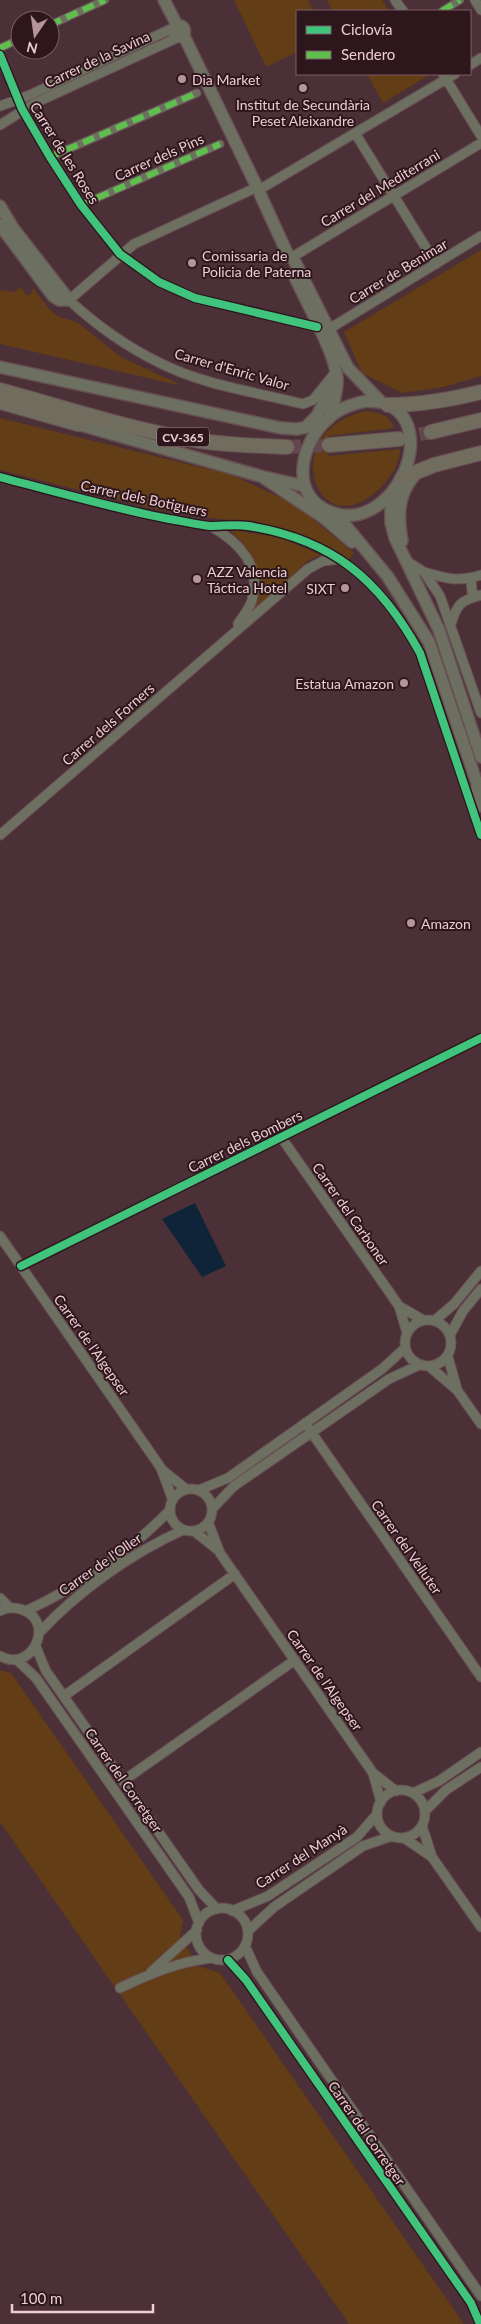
<svg xmlns="http://www.w3.org/2000/svg" width="481" height="2324" font-family="Lato,sans-serif">
<rect width="100%" height="100%" fill="#4c3037"/>
<path fill="#623d15" d="M234 0H308L314 11H297V52L266 67Z
M327 0H382L389 11H333Z
M367 74H429V75L383 103Z
M481 250V376L444 387 402 393 362 373 344 332Z
M21 287 26 295 31 294 33 288 51 311 59 317 77 322 121 357 177 383 178 385 0 344V290L14 292Z
M367 411C380 413 390 415 394 428L328 436V456L400 449C400 465 389 480 377 491 315 547 276 429 367 411Z
M0 418 232 475 296 505 354 553 348 560 317 542 287 530 257 523 186 515 146 507 0 470Z
M232 530 281 538 321 555 309 560 255 608C254 599 257 589 257 580 259 560 245 544 231 532Z
M0 1670 11 1673 183 1920 180 1936 198 1966 220 1973 464 2324H349L0 1822Z"/>
<path fill="#0f2439" d="M195 1203 226 1266 202 1277 162 1219Z"/>
<g fill="none" stroke-linecap="round" stroke-linejoin="round">
<path stroke="#64474e" stroke-width="14" stroke-dasharray="14 7" stroke-linecap="butt" d="M399 439 431 432
M287 447 329 445"/>
<g stroke="#674f54" stroke-width="9">
<path id="pedestrian" d="M442 11 460 0
M50 25 105 0
M0 48 20 39
M50 157 197 93
M81 205 220 144"/>
</g>
<g stroke="#674f54" stroke-width="11">
<path id="minor" d="M395 0 403 11
M475 0 481 10
M0 55 22 109 50 157 81 205 120 254 159 282 195 298 317 327
M470 65 481 58
M443 74 481 136
M0 106 30 95 175 27
M0 125 35 103 181 36
M355 133 436 264
M262 188 455 74
M253 189 134 244 69 300C96 325 127 347 160 363 203 385 256 392 303 404L313 400 334 374
M294 256 481 143
M329 329 481 236
M0 477C56 492 112 508 169 519 183 521 197 525 210 526 223 526 236 524 248 526 332 539 380 580 420 653L481 835
M212 527C239 542 262 566 252 600 250 608 242 617 238 624
M408 562 424 572 440 596 481 713
M424 572C447 579 458 582 481 575
M471 578 472 592 476 596
M451 624C457 604 461 600 481 595
M0 835 308 569 323 561 339 559
M281 1137 399 1306 407 1333
M0 1236 161 1468 172 1498
M21 1266 481 1038
M399 1306 423 1320
M405 1343a23 23 0 1 1 46 0a23 23 0 1 1-46 0Z
M434 1321 454 1304 481 1271
M450 1335 463 1311 481 1289
M448 1357 457 1389
M430 1367 457 1390 481 1424
M305 1423 481 1677
M161 1469 186 1489
M170 1510a21 21 0 1 1 42 0a21 21 0 1 1-42 0Z
M199 1490 228 1478 382 1369 405 1348
M212 1509 234 1486 389 1379 419 1365
M208 1522 220 1553 373 1773 396 1791
M194 1531 219 1551
M0 1598 10 1608
M0 1611C7 1607 15 1607 23 1610 56 1622 32 1674 0 1656
M26 1611C78 1587 129 1552 169 1511
M40 1632C78 1591 132 1553 183 1530
M36 1647 46 1671 199 1890 217 1909
M17 1660 36 1678 189 1897 199 1923
M64 1696 235 1574
M373 1773 381 1802
M123 1781 295 1660
M377 1814a24 24 0 1 1 48 0a24 24 0 1 1-48 0Z
M413 1793 439 1781 481 1752
M425 1811 446 1790 481 1767
M422 1826 432 1857 481 1927
M404 1838 432 1857
M196 1934a26 26 0 1 1 52 0a26 26 0 1 1-52 0Z
M232 1911 268 1896 357 1837 377 1814
M248 1931 274 1907 363 1846 392 1836
M245 1946 257 1972 481 2296
M228 1960 246 1980 471 2303 480 2324
M151 1972 197 1930
M120 1988C149 1974 178 1962 211 1958"/>
</g>
<g stroke="#674f54" stroke-width="14">
<path id="tertiary" d="M164 0 177 25
M173.5 31a5.5 5.5 0 1 1 11 0a5.5 5.5 0 1 1-11 0Z
M183 34 256 185
M260 194 288 255
M0 206 13 228 69 300
M0 225 53 296 59 300H69
M294 260 348 368 381 402
M294 275C305 300 336 354 337 379 338 391 333 404 330 416
M0 367 281 428 297 429 322 424
M366 401C374 402 382 401 389 405 441 432 390 535 331 512 288 496 300 442 329 418 339 408 353 404 366 401Z
M70 422 260 476 304 486
M306 427 317 416 331 388
M264 478 324 518 352 542
M391 494V523L395 538 439 630 481 757
M337 515 388 577 429 642 481 795
M402 541C398 518 397 495 414 476
M476 788 481 806"/>
</g>
<g stroke="#674f54" stroke-width="16">
<path id="primary" d="M0 390C66 408 132 430 200 441 229 445 258 446 287 447
M0 402 78 424
M388 405C421 405 449 400 481 392
M431 432 481 420
M329 445 399 439
M402 478 434 465 481 453"/>
</g>
<use href="#pedestrian" stroke="#6d7060" stroke-width="7"/>
<use href="#minor" stroke="#6d7060" stroke-width="9"/>
<use href="#tertiary" stroke="#6d7060" stroke-width="11"/>
<use href="#primary" stroke="#716d5e" stroke-width="14"/>
<path stroke="#5fbe4e" stroke-width="6" stroke-dasharray="12 6" stroke-linecap="butt" d="M442 11 460 0
M50 25 105 0
M0 48 20 39
M50 157 197 93
M81 205 220 144"/>
<g stroke="#2e171c" stroke-width="11">
<path id="cycleway" d="M0 55 22 109 50 157 81 205 120 254 159 282 195 298 317 327
M0 477C56 492 112 508 169 519 183 521 197 525 210 526 223 526 236 524 248 526 332 539 380 580 420 653L481 835
M21 1266 481 1038
M228 1960 246 1980 471 2303 480 2324"/>
</g>
<use href="#cycleway" stroke="#40c37c" stroke-width="8"/>
</g>
<g fill="#b5959c" stroke="#2e171c" stroke-width="2">
<circle cx="182" cy="79" r="5"/>
<circle cx="303" cy="88" r="5"/>
<circle cx="192" cy="263" r="5"/>
<circle cx="197" cy="579" r="5"/>
<circle cx="345" cy="588" r="5"/>
<circle cx="404" cy="683" r="5"/>
<circle cx="411" cy="923" r="5"/>
</g>
<g text-anchor="middle" dominant-baseline="central" stroke-width="4" stroke-linejoin="round" paint-order="stroke">
<rect fill="#2e171c" stroke="#b4969b" stroke-width="1" x="157" y="427.5" width="52" height="19" rx="4"/>
<g font-size="12" font-weight="bold" fill="#edccd2">
<text x="183" y="437">CV-365</text>
</g>
<g font-size="14" fill="#edccd2" stroke="#2e171c">
<text transform="translate(97 59) rotate(-25)">Carrer de la Savina</text>
<text transform="translate(65 153) rotate(58)">Carrer de les Roses</text>
<text transform="translate(159 157) rotate(-24)">Carrer dels Pins</text>
<text transform="translate(380 188) rotate(-31)">Carrer del Mediterrani</text>
<text transform="translate(398 271) rotate(-31)">Carrer de Benimar</text>
<text transform="translate(232 369) rotate(16)">Carrer d'Enric Valor</text>
<text transform="translate(144 498) rotate(12)">Carrer dels Botiguers</text>
<text transform="translate(108 724) rotate(-41)">Carrer dels Forners</text>
<text transform="translate(245 1141) rotate(-26)">Carrer dels Bombers</text>
<text transform="translate(351 1214) rotate(55)">Carrer del Carboner</text>
<text transform="translate(92 1345) rotate(55)">Carrer de l'Algepser</text>
<text transform="translate(407 1547) rotate(55)">Carrer del Velluter</text>
<text transform="translate(100 1564) rotate(-35)">Carrer de l'Oller</text>
<text transform="translate(325 1680) rotate(55)">Carrer de l'Algepser</text>
<text transform="translate(124 1780) rotate(55)">Carrer del Corretger</text>
<text transform="translate(301 1856) rotate(-33)">Carrer del Manyà</text>
<text transform="translate(367 2133) rotate(55)">Carrer del Corretger</text>
</g>
<g font-size="14" fill="#edccd2" stroke="#2e171c" text-anchor="start">
<text x="192" y="79">Dia Market</text>
<text x="303" y="104" text-anchor="middle">Institut de Secundària<tspan x="303" dy="16">Peset Aleixandre</tspan></text>
<text x="202" y="255">Comissaria de<tspan x="202" dy="16">Policia de Paterna</tspan></text>
<text x="207" y="571">AZZ Valencia<tspan x="207" dy="16">Táctica Hotel</tspan></text>
<text x="335" y="588" text-anchor="end">SIXT</text>
<text x="394" y="683" text-anchor="end">Estatua Amazon</text>
<text x="421" y="923">Amazon</text>
</g>
</g>
<rect x="296" y="10" width="175" height="65" fill="#2e171c" stroke="#7a5f65"/>
<rect x="306" y="26" width="25" height="8" fill="#40c37c" stroke="#7a5f65"/>
<text x="341" y="35" font-size="15" fill="#edccd2">Ciclovía</text>
<rect x="306" y="51" width="25" height="8" fill="#5fbe4e" stroke="#7a5f65"/>
<text x="341" y="60" font-size="15" fill="#edccd2">Sendero</text>
<g transform="translate(35 35) rotate(193)"><circle r="24" fill="#2e171c" stroke="#7a5f65"/>
<path d="M0-4L9 19L0 12L-9 19Z" fill="#b5959c"/>
<text y="-8" font-size="14" font-weight="bold" text-anchor="middle" fill="#edccd2">N</text>
</g>
<path d="M12 2304v8h141v-8" fill="none" stroke="#edccd2" stroke-width="2.5"/>
<text x="20" y="2304" font-size="15" fill="#edccd2" stroke="#2e171c" stroke-width="4" paint-order="stroke">100 m</text>
</svg>
